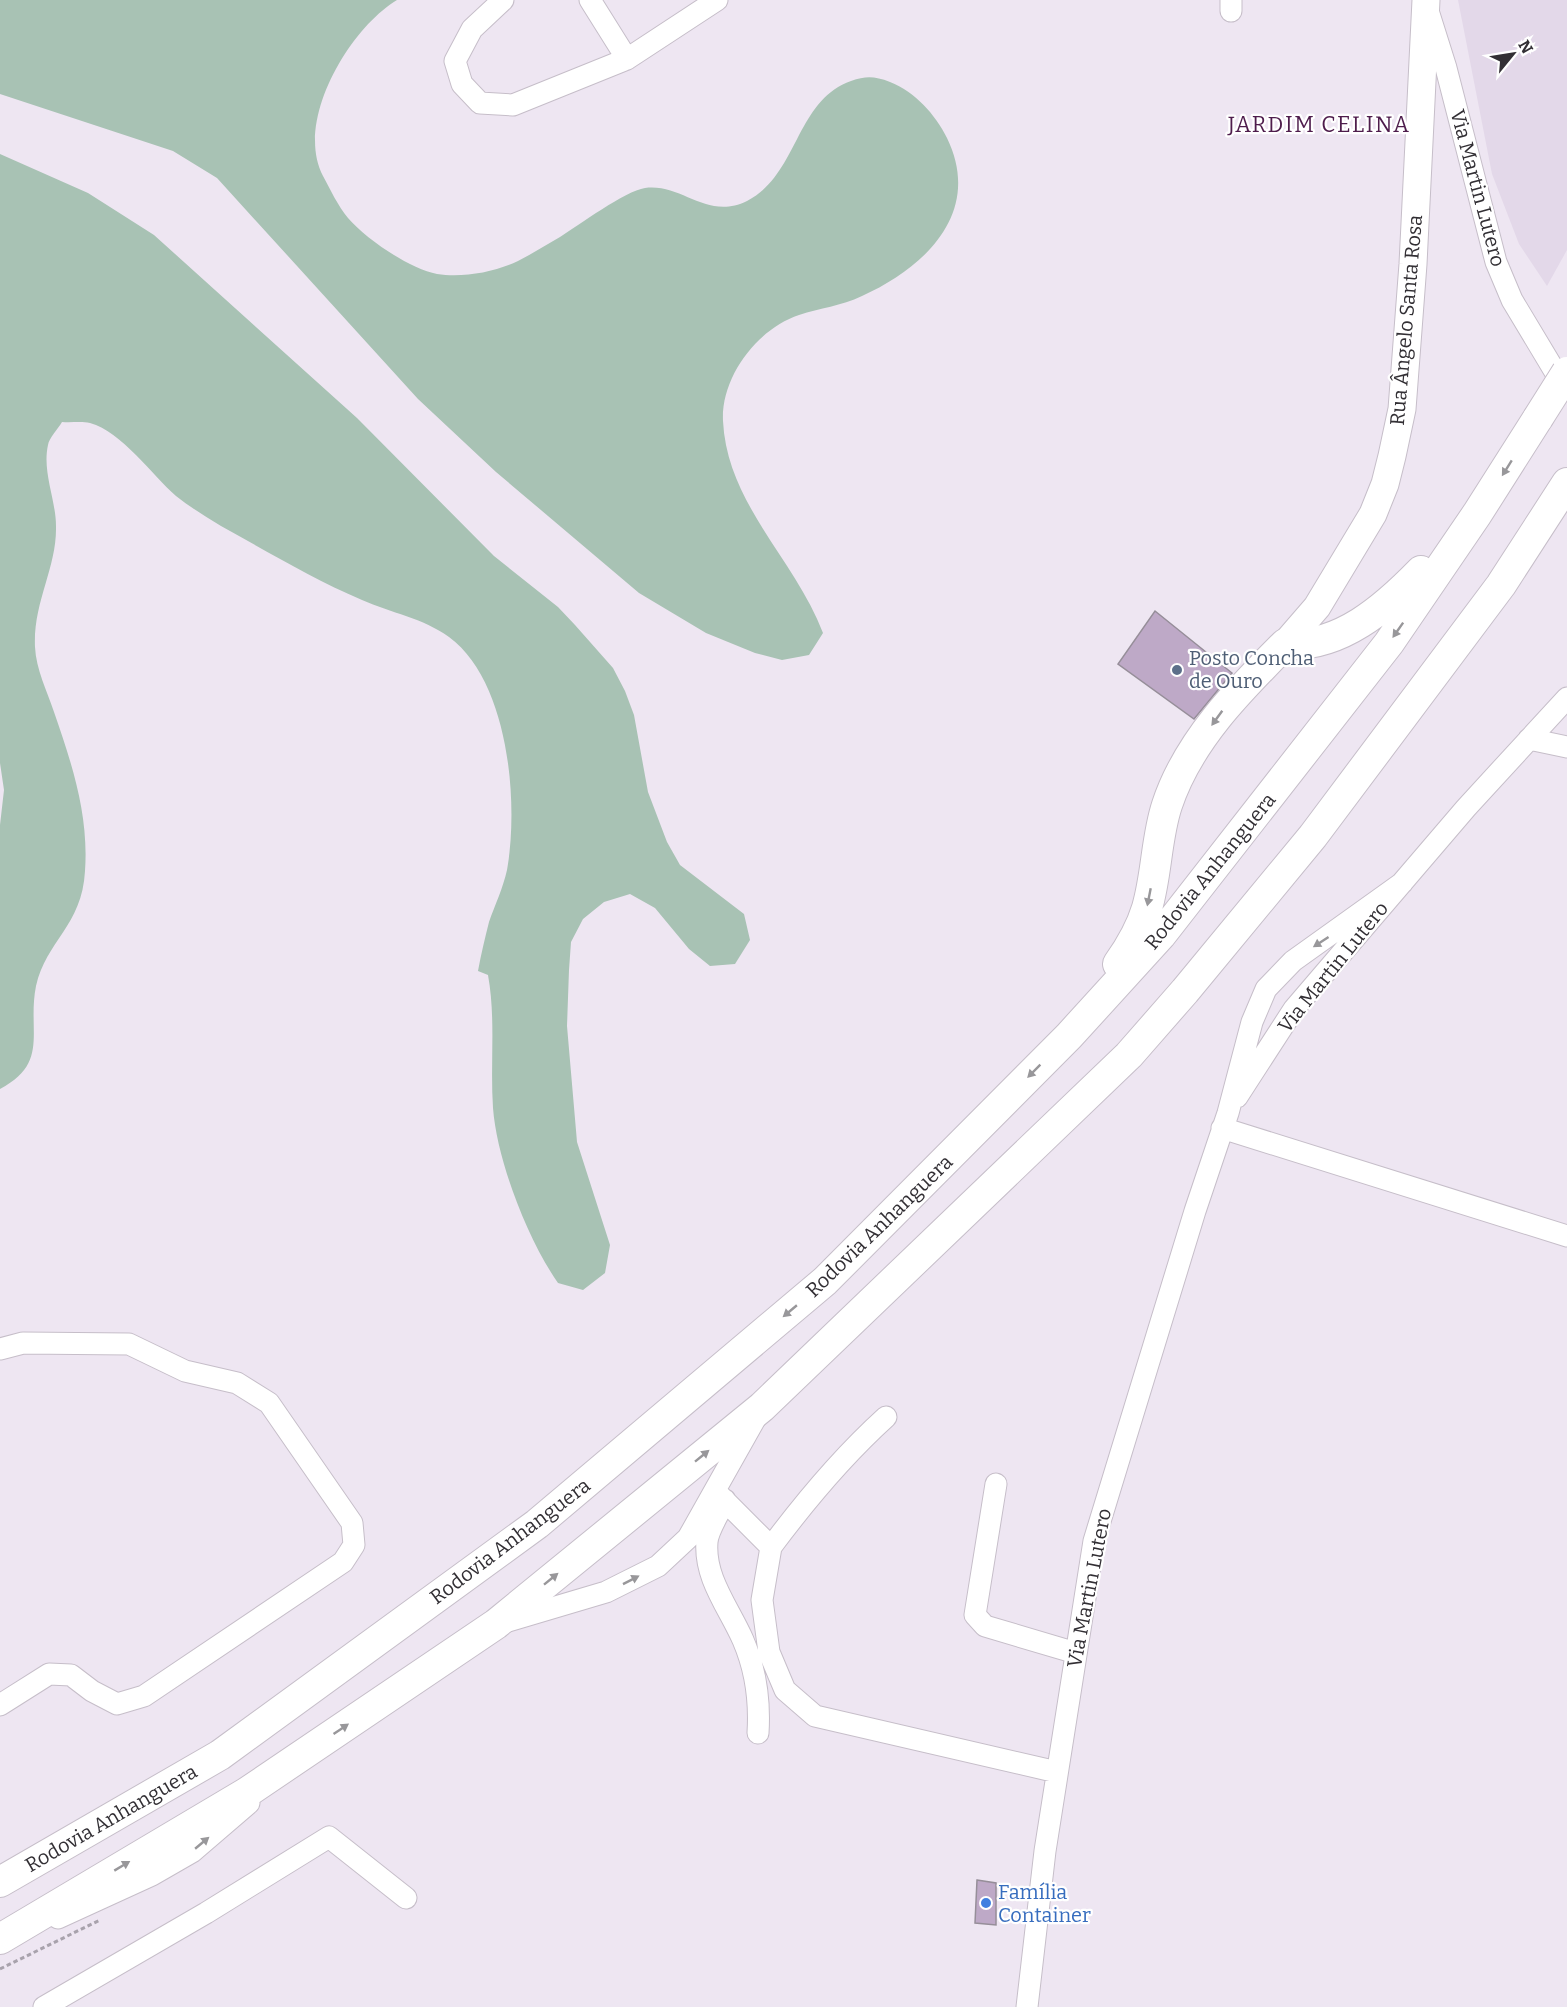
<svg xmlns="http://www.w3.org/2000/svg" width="1567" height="2007" font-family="Bitter,serif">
<rect width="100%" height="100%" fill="#eee6f2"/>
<path fill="#e3d8e9" d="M1458 0H1567V250L1547 286 1519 244 1492 174Z"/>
<path fill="#a8c2b4" d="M0 0H397C350 28 294 121 323 176 330 189 338 206 348 218 366 239 410 269 437 274 463 278 495 272 518 261 532 254 546 245 560 237 579 225 625 191 645 188 682 183 707 221 747 201 799 174 795 101 851 81 866 76 874 76 890 82 915 92 935 114 947 138 983 212 926 267 862 296 841 306 820 308 799 315 757 329 721 377 723 421 727 504 795 559 823 633L809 655 782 660 755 653 706 633 639 593 496 472 418 399 217 178 173 151 0 94Z
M0 154 88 193 154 235 357 418 494 556 558 607 575 625 613 668 625 691 634 715 648 792 667 842 680 865 744 914 750 940 735 964 710 966 689 949 655 908 630 894 604 902 583 919 571 942 569 970 567 1026 577 1142 610 1245 605 1273 583 1290 558 1283C528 1240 497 1161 493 1108 490 1063 496 1019 488 975L478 971C481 954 485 938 489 922 495 905 503 888 507 870 519 803 509 681 449 637 423 618 391 613 362 600 313 579 268 552 221 526 206 517 190 507 176 496 152 475 122 432 90 423 81 421 71 423 62 422 58 429 49 438 48 445 42 472 56 500 56 526 57 568 33 602 35 647 36 669 47 691 54 712 72 764 89 815 85 871 82 926 46 941 36 986 27 1031 50 1063 0 1089V825L4 790 0 763Z"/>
<path fill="#bea9c7" stroke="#968e99" stroke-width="1.5" d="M1155 611 1232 673 1194 719 1118 664Z
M977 1880 996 1883V1925L975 1923Z"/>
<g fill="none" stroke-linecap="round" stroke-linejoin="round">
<g stroke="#c6bec9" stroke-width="23">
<path id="minor" d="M503 0 472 29 455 61 462 84 480 103 513 105 627 59 717 0
M590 0 627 59
M1231 0V11
M1429 14 1446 68 1496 262 1512 300 1566 390
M1529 739 1567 747
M1237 1097 1294 1009 1466 808 1567 698
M1222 1128 1567 1236
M0 1349 23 1343 129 1344 185 1371 237 1383 269 1403 352 1523 354 1545 343 1562 144 1696 117 1704 92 1691 71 1675 49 1674 0 1705
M996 1484 975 1615 985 1626 1076 1653
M715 1491 771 1547C806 1500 843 1456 886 1417
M725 1500C720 1513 708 1529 707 1542 704 1578 729 1608 743 1640 756 1670 760 1701 758 1733
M771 1547 762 1600 769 1652 785 1690 815 1716 1057 1772
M505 1622 606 1592 658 1566 688 1538 755 1419
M58 1918 152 1875 192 1852 249 1803
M44 2007 206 1913 329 1837 406 1898
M1027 2007 1045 1851 1094 1541 1195 1211 1228 1113 1252 1022 1266 989 1293 961 1402 883"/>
</g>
<g stroke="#c6bec9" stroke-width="29">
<path id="major" d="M1285 644 1317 607 1373 514 1385 484 1392 456 1402 409 1413 264 1426 0"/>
</g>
<g stroke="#c6bec9" stroke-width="32">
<path id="highway" d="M1118 964C1130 947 1141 928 1147 908 1157 874 1156 838 1167 805 1188 741 1239 690 1285 644 1340 648 1385 608 1421 571
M0 1882 220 1755 537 1524 825 1281 1069 1036 1161 935 1389 643 1477 514 1538 418
M0 1939 246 1793 496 1624 762 1407 1129 1055 1185 991 1313 836 1501 585 1567 483"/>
</g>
<path stroke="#a8a2ac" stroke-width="3" stroke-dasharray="4.5 3" stroke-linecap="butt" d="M0 1969 100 1920"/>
<use href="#minor" stroke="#fff" stroke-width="21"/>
<use href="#major" stroke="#fff" stroke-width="27"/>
<use href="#highway" stroke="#fff" stroke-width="30"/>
<g stroke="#c6bec9" stroke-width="32" stroke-linecap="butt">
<path id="highway-bridge" d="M1538 418 1567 372"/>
</g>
<use href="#highway-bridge" stroke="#fff" stroke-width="30"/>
</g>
<defs><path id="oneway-solid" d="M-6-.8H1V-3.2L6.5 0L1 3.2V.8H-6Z" transform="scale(1.5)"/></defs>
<g fill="#98979a">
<use href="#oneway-solid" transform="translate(1507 468) rotate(122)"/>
<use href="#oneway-solid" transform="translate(1398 630) rotate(125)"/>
<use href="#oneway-solid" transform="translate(1217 718) rotate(126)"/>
<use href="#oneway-solid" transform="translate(1149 897) rotate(101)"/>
<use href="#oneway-solid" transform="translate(1321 942) rotate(147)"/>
<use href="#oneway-solid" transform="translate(1034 1071) rotate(135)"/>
<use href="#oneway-solid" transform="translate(790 1311) rotate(140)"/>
<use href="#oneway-solid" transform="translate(702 1456) rotate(-39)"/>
<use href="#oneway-solid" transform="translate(551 1579) rotate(-39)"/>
<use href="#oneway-solid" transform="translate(631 1580) rotate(-27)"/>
<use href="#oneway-solid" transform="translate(341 1729) rotate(-34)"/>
<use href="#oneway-solid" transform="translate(202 1843) rotate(-40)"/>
<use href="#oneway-solid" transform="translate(122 1866) rotate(-31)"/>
</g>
<circle fill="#5c6f8a" stroke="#fff" stroke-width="2" cx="1177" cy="670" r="6"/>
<circle fill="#3f7fe0" stroke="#fff" stroke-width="2" cx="986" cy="1903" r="6"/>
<g text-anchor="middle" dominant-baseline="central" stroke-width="4.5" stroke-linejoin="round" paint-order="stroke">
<g font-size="20" fill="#322f34" stroke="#fff">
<text transform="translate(1478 188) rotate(75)">Via Martin Lutero</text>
<text transform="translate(1406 320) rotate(-85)">Rua Ângelo Santa Rosa</text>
<text transform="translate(1210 871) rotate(-51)">Rodovia Anhanguera</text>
<text transform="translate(1333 967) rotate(-51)">Via Martin Lutero</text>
<text transform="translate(879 1226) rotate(-44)">Rodovia Anhanguera</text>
<text transform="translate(510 1541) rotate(-37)">Rodovia Anhanguera</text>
<text transform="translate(1089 1588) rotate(-79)">Via Martin Lutero</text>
<text transform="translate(111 1818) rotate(-30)">Rodovia Anhanguera</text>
</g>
<g font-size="20" fill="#4e5e75" stroke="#fff" text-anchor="start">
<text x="1189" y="658">Posto Concha<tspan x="1189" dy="23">de Ouro</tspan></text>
</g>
<g font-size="20" fill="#366cbe" stroke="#fff" text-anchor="start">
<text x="998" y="1892">Família<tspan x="998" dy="23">Container</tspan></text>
</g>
<g font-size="22" letter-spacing="1.5" fill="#4e1c4c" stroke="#fff">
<text x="1319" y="124">JARDIM CELINA</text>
</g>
</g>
<g transform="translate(1513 54) rotate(60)" stroke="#ffffff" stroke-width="4.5" paint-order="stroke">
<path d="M0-4.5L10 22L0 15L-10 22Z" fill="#322f34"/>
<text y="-9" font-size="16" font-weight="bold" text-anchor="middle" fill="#322f34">N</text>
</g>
</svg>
